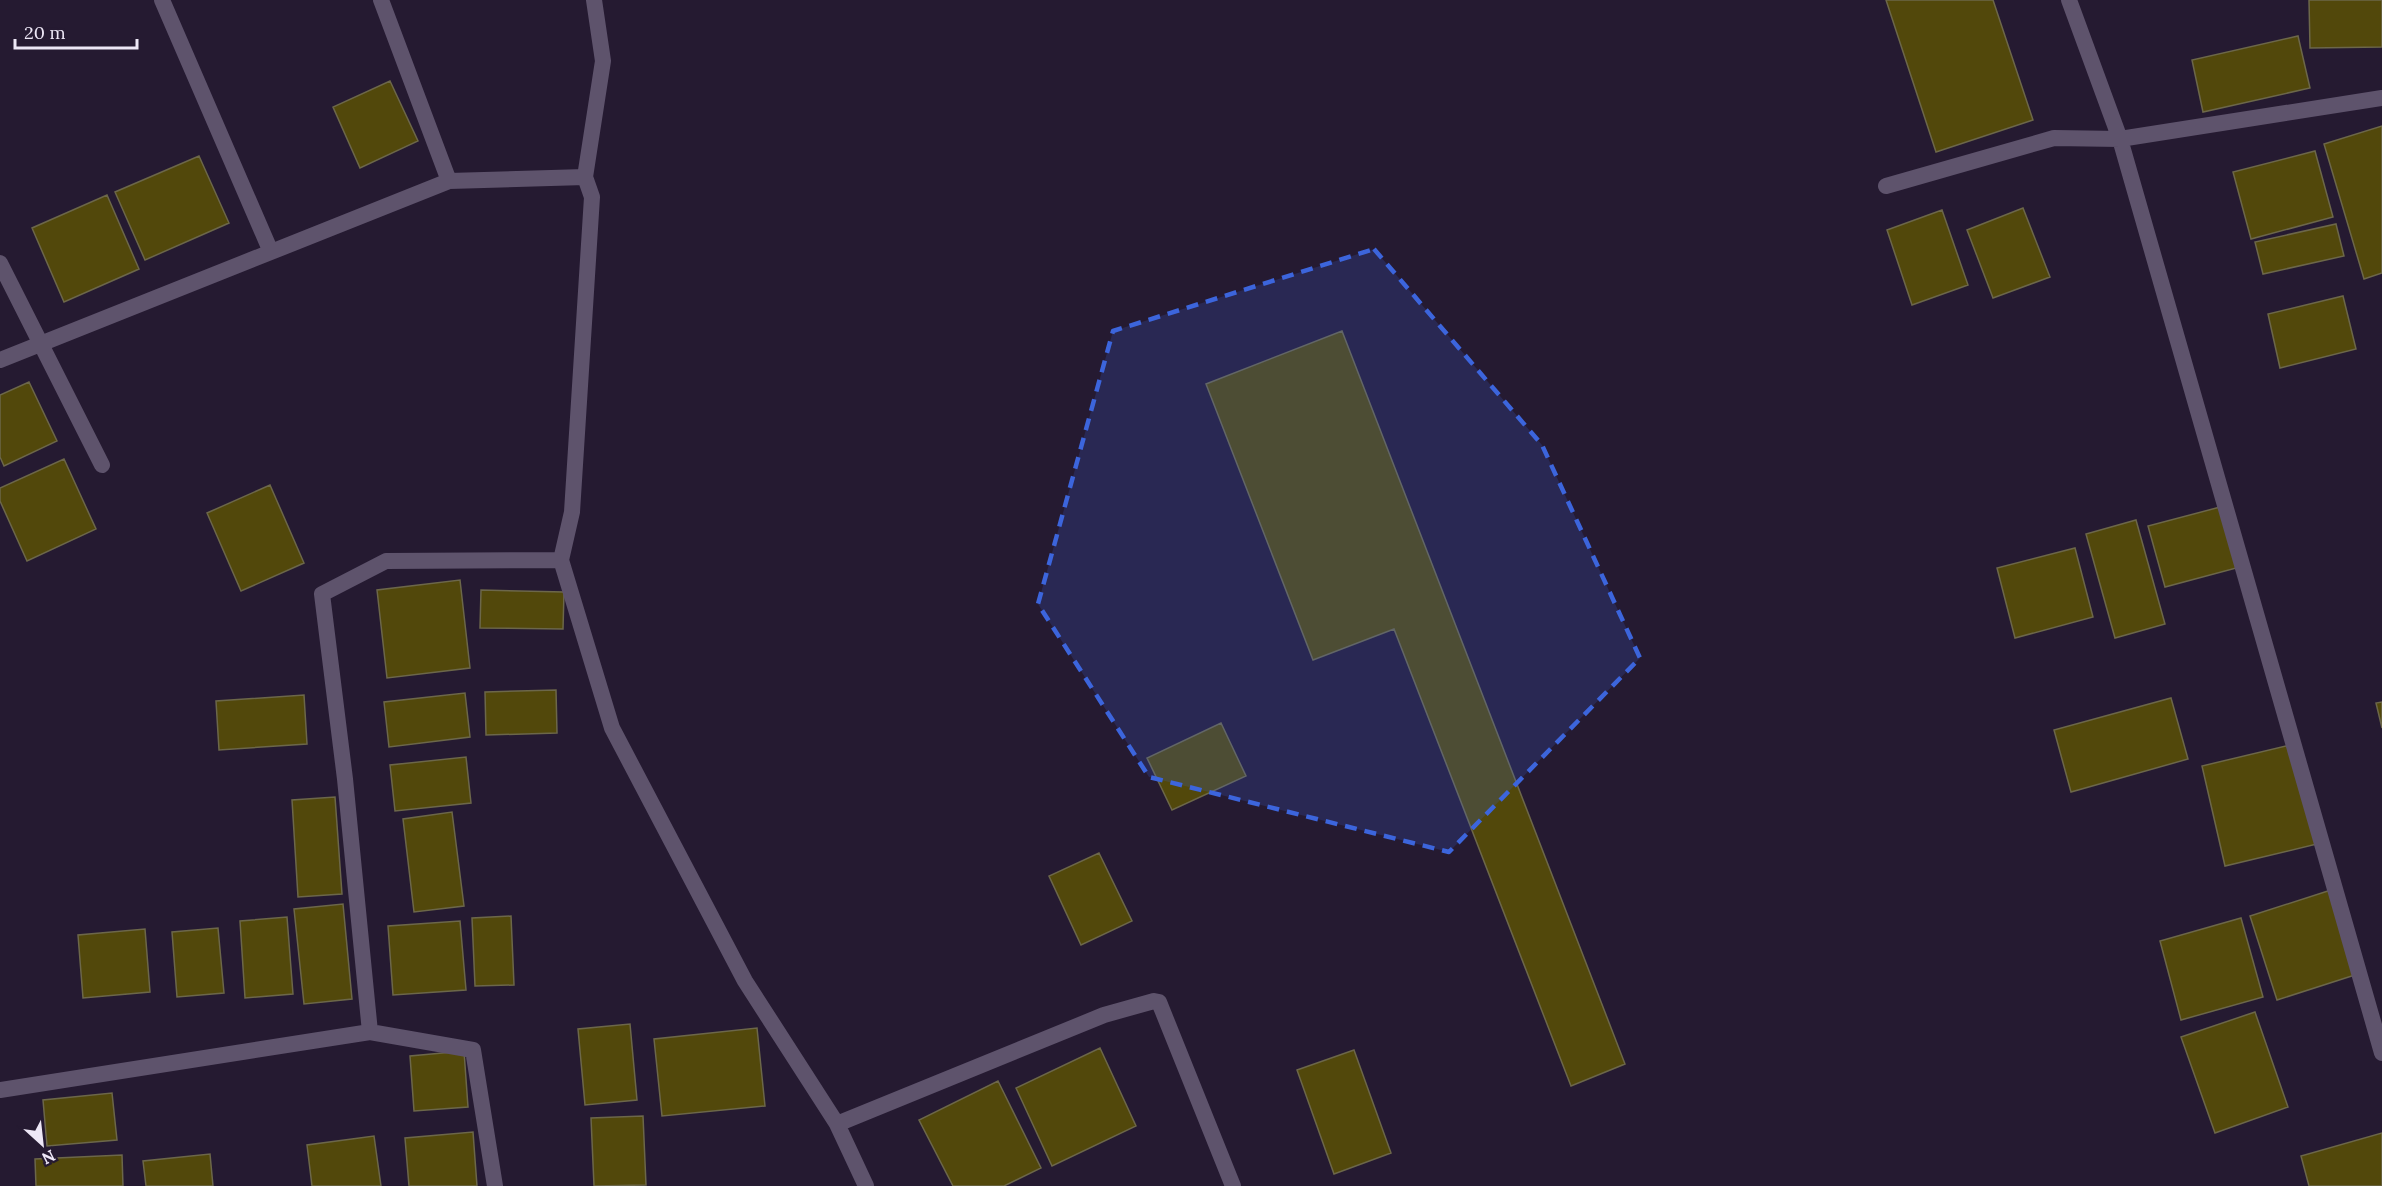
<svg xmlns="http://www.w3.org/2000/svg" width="2382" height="1186" font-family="Lora,serif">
<rect width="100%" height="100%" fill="#251a31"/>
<path fill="#52480b" stroke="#6c674a" stroke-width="1.5" d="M1886 0H1993L2033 120 1936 152Z
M2309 0H2382V47L2310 48Z
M2298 36 2310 88 2203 112 2192 60Z
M390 81 418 141 360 168 333 107Z
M2382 126V273L2364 279 2324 144Z
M2315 151 2333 217 2251 239 2233 172Z
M199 156 229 223 145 260 115 192Z
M107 195 139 269 64 302 32 228Z
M2023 208 2050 277 1993 298 1967 230Z
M1942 210 1968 285 1912 305 1887 230Z
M2336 224 2344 256 2263 274 2255 242Z
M2343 296 2356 349 2280 368 2268 314Z
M1342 331 1625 1064 1571 1086 1394 629 1313 660 1206 384Z
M29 382 57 441 4 466 0 457V395Z
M64 459 96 529 27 561 0 501V488Z
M270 485 304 563 241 591 207 513Z
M2224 506 2240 567 2165 587 2148 526Z
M2136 520 2165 624 2115 638 2086 534Z
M2075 548 2093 617 2015 638 1997 568Z
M460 580 470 668 387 678 377 590Z
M481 590 564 592 563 629 480 628Z
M556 690 557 733 486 735 485 692Z
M465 693 470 737 389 747 384 702Z
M304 695 307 744 219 750 216 701Z
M2171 698 2188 759 2071 792 2054 730Z
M2382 702V728L2376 703Z
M1221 723 1246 776 1172 810 1147 758Z
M2294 744 2317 844 2225 866 2202 766Z
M466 757 471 803 395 811 390 765Z
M335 797 342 894 298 897 292 800Z
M452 812 464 906 414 912 403 819Z
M1099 853 1132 921 1081 945 1049 876Z
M2331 890 2358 974 2277 1000 2250 916Z
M343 904 352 999 304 1004 294 909Z
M511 916 514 985 475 986 472 918Z
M287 917 293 994 245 998 240 921Z
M2241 918 2263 997 2181 1020 2160 941Z
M460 921 466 990 393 995 388 926Z
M218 928 224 993 177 997 172 932Z
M145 929 150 992 83 998 78 935Z
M2255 1012 2288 1107 2215 1133 2181 1037Z
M630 1024 637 1100 585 1105 578 1029Z
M757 1028 765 1106 662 1116 654 1039Z
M1100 1048 1136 1126 1052 1166 1016 1088Z
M1354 1050 1391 1153 1334 1174 1297 1070Z
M464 1051 468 1107 414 1111 410 1056Z
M998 1081 1041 1168 1004 1186H953L919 1120Z
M112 1093 117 1140 47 1146 43 1100Z
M643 1116 646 1185 594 1186 591 1118Z
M473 1132 477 1186H409L405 1138Z
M2382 1133V1186H2309L2301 1156Z
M374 1136 381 1186H312L307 1145Z
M210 1154 213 1186H146L143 1161Z
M122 1155 123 1186H36L35 1159Z"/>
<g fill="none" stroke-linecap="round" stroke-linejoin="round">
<path stroke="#5e536c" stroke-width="16" d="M162 0 271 252
M381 0 449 181
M594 0 603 61 585 177 592 197 572 512 561 560 612 728 745 981 837 1124 866 1186
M2069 0 2120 139 2382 1053
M1886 186 2054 138 2120 139 2382 98
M0 263 102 465
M0 360 449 181 585 177
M370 1032 345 779 322 594 386 561 561 560
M0 1090 370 1032 473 1050 495 1186
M837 1124 1104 1015 1154 1001 1159 1002 1233 1186"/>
</g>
<path fill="#3c65dc" fill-opacity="0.2" stroke="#3c65dc" stroke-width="4.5" stroke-dasharray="12 8" stroke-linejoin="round" d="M1374 249 1542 445 1640 658 1449 852 1149 777 1038 604 1113 331Z"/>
<g transform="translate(42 1144) rotate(153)" stroke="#251a31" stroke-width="4.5" paint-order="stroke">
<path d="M0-4.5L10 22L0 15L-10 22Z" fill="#ede7f6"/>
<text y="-9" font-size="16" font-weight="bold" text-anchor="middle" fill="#ede7f6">N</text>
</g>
<path d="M15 39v9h122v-9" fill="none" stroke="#ede7f6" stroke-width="3"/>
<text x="24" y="39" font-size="18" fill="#ede7f6" stroke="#251a31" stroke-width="4.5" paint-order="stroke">20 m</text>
</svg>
